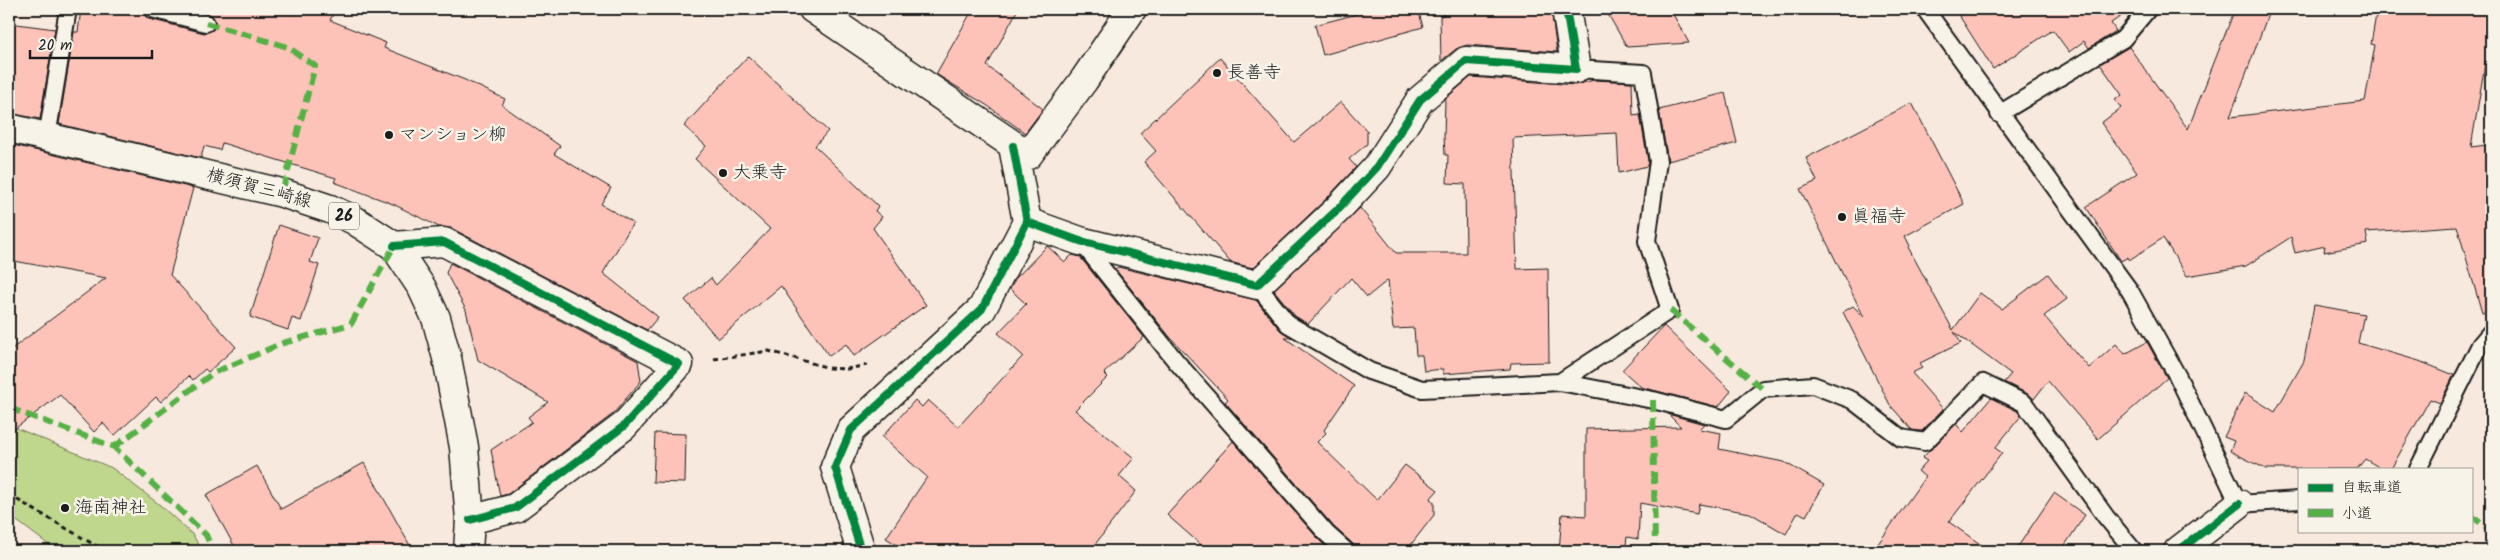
<svg xmlns="http://www.w3.org/2000/svg" width="2500" height="560" font-family="Kalam,'Klee One',sans-serif">
<rect width="100%" height="100%" fill="#f8e9de"/>
<filter id="ink" filterUnits="userSpaceOnUse"><feTurbulence type="fractalNoise" baseFrequency=".02" numOctaves="2"/><feDisplacementMap in="SourceGraphic" scale="10" xChannelSelector="R" yChannelSelector="G"/><feConvolveMatrix kernelMatrix="1 2 1 2 8 2 1 2 1" color-interpolation-filters="sRGB"/></filter>
<g filter="url(#ink)">
<path fill="#bfd68d" stroke="#6e7954" d="M9 425 112 468 160 505 193 535 202 551H57L9 515Z"/>
<path fill="#fec3b8" stroke="#1c1c1c" d="M81 9H142L145 16 149 19 204 33 213 30 215 20 209 14 191 9H336L330 20 386 43 384 48 465 80 505 99 502 105 560 146 554 154 611 188 601 204 633 223 603 273 658 317 647 330 451 228 439 227 393 204 334 182 336 178 222 143 220 150 204 146 201 158 59 124 74 32H78Z
M973 9H1018L987 66 1043 109 1025 133 988 106 936 74Z
M1376 9H1418L1423 27 1323 55 1315 25Z
M1450 9H1551L1557 52 1467 45 1456 49 1441 61 1440 17Z
M1605 9H1670L1689 43 1627 47Z
M1955 9H2132L2111 23 2116 31 2089 48 2084 41 2069 52 2053 30 1993 69Z
M2235 9H2270L2230 117 2365 101 2375 45 2371 44 2377 9H2491V28L2471 147 2487 145 2491 166V312L2482 313 2457 226 2366 232 2368 244 2324 252 2325 246 2295 253 2291 237 2246 266 2187 276 2163 238 2129 260 2128 257 2121 261 2086 207 2137 173 2101 123 2121 108 2115 100 2122 95 2100 64 2129 47 2188 129Z
M9 23 55 29 40 119 9 113Z
M748 56 828 131 815 146 878 206 875 211 882 217 873 228 926 305 854 356 846 344 829 356 781 286 718 339 685 300 711 278 716 285 770 229 695 159 706 146 684 126Z
M1220 58 1294 142 1341 102 1367 131V144L1349 159 1356 167 1327 198 1253 268 1230 262 1144 162 1156 151 1140 133Z
M1471 77 1575 85 1594 80 1632 82 1633 116 1640 115 1648 161 1647 166 1619 173 1617 133 1513 138 1517 269 1548 268 1549 362 1511 363 1510 369 1443 374V369L1424 371 1422 355H1416L1414 328 1393 329 1388 280 1367 297 1351 278 1308 324 1295 316 1274 290 1360 208 1396 253H1466L1465 184 1447 183 1448 155H1445L1444 137 1445 99Z
M1725 93 1737 143 1668 161 1659 110Z
M1912 103 1964 204 1905 236 1910 246 1908 247 1953 330 1980 293 2002 309 2048 274 2067 299 2044 316 2089 368 2116 344 2125 354 2147 342 2167 378 2098 439 2048 381 2034 399 2028 394 2004 382 2011 374 1954 332 1961 343 1920 363 1922 368 1912 373 1943 409 1922 431 1912 430 1890 405 1843 312 1853 306 1864 317 1800 189 1817 181 1806 158Z
M9 144 193 188 170 275 236 347 208 372 205 369 193 380 189 376 161 402 156 397 114 436 103 423 94 432 60 395 9 433V351L106 278 9 260Z
M279 225 318 238 310 262 319 265 301 321 292 318 288 330 250 317Z
M1047 246 1065 262 1072 255 1080 257 1144 337 1104 373 1108 377 1075 410 1134 458 1119 476 1136 491 1090 551H907L886 538 927 477 882 437 915 400 922 407 928 400 958 427 1023 356 998 333 1026 304 1010 289 1015 279Z
M450 263 638 361 641 381 613 414 508 494 500 496 491 450 532 422 528 417 548 402 478 360 466 310 446 273Z
M1118 267 1256 300 1280 330 1292 338H1285L1354 386 1324 430 1326 433 1317 442 1377 500 1405 465 1438 490 1430 499 1434 502V515L1406 551H1356L1353 544 1334 527 1225 402 1228 399 1170 337 1115 269Z
M2314 305 2364 314 2358 343 2419 361 2454 375 2440 403 2430 399 2391 469H2382L2365 459 2357 469H2266L2230 451 2234 441 2224 437 2245 393 2275 412 2304 361Z
M1664 326 1731 391 1718 407 1641 387 1622 370Z
M1991 398 2017 411 2021 416 1995 448 2002 453 1949 522 1990 551H1873L1925 477 1918 471 1927 461 1922 458 1956 424 1963 432Z
M1668 414 1704 424 1699 429 1721 433 1719 449 1784 462 1824 485 1806 516 1798 512 1786 534 1750 513 1699 504 1697 514 1640 503 1638 539 1627 537 1625 551H1559L1562 514 1586 516V429L1681 427Z
M655 433 686 434 685 483 653 482Z
M1233 441 1320 541 1331 551H1208L1167 515Z
M364 463 413 551H237L206 495 257 466 281 509Z
M2054 493 2085 515 2061 551H2015Z"/>
<g fill="none" stroke-linecap="round" stroke-linejoin="round">
<g stroke="#1c1c1c" stroke-width="20">
<path id="lane" d="M152 9 206 23
M1925 9 2130 291 2178 377 2239 504 2299 500
M1999 114 2123 39 2148 9
M47 137 68 9
M1082 243 1175 360 1327 534 1346 551
M1257 285 1288 324 1369 371 1422 389 1560 382 1653 400 1726 419 1763 389 1813 385 1852 400 1901 438 1925 442 1983 383 2024 403 2106 517 2134 551
M1560 382 1670 310 1647 241 1658 161 1643 73 1576 69
M2418 469 2480 345 2491 332"/>
</g>
<g stroke="#1c1c1c" stroke-width="31">
<path id="street" d="M813 9 1028 155 1084 80 1132 9
M1027 222 1080 241 1257 285 1338 209 1377 167 1420 100 1466 61 1576 69 1566 9
M394 246 444 242 679 364 624 426 515 508 470 520
M861 551 835 467 851 430 982 309 1027 222 1013 146
M2178 551 2239 504"/>
</g>
<g stroke="#1c1c1c" stroke-width="31">
<path id="primary" d="M9 128 282 193 330 209 354 220 394 246 422 288 436 318 447 358 464 447 470 520 468 551"/>
</g>
<path stroke="#1c1c1c" stroke-width="3" stroke-dasharray="5 4" stroke-linecap="butt" d="M714 359 769 351 829 368 847 369 867 365
M9 495 105 551"/>
<use href="#lane" stroke="#f7f3e8" stroke-width="16"/>
<use href="#street" stroke="#f7f3e8" stroke-width="28"/>
<use href="#primary" stroke="#f7f3e8" stroke-width="28"/>
<path stroke="#55b145" stroke-width="6" stroke-dasharray="12 6" stroke-linecap="butt" d="M206 23 288 47 315 66 282 193
M1670 310 1763 389
M1653 400 1655 551
M9 408 114 447 206 535 213 551
M114 447 213 373 283 343 351 324 394 246
M2471 515 2491 532"/>
<g stroke="#f7f3e8" stroke-width="11">
<path id="cycleway" d="M1027 222 1080 241 1257 285 1338 209 1377 167 1420 100 1466 61 1576 69 1566 9
M394 246 444 242 679 364 624 426 515 508 470 520
M861 551 835 467 851 430 982 309 1027 222 1013 146
M2178 551 2239 504"/>
</g>
<use href="#cycleway" stroke="#00873e" stroke-width="8"/>
</g>
</g>
<g fill="#1c1c1c" stroke="#f7f3e8" stroke-width="2">
<circle cx="1217" cy="73" r="5"/>
<circle cx="389" cy="135" r="5"/>
<circle cx="723" cy="173" r="5"/>
<circle cx="1842" cy="217" r="5"/>
<circle cx="65" cy="508" r="5"/>
</g>
<g text-anchor="middle" dominant-baseline="central" stroke-width="5" stroke-linejoin="round" paint-order="stroke">
<rect fill="#f7f3e8" stroke="#5e5c59" stroke-width="1" x="329" y="202.5" width="30" height="27" rx="4"/>
<g font-size="16" font-weight="bold" fill="#1c1c1c">
<text x="344" y="216">26</text>
</g>
<g font-size="18" fill="#1c1c1c" stroke="#f7f3e8" text-anchor="start">
<text x="1227" y="73">長善寺</text>
<text x="399" y="135">マンション柳</text>
<text x="733" y="173">大乗寺</text>
<text x="1852" y="217">眞福寺</text>
<text x="75" y="508">海南神社</text>
</g>
<g font-size="18" fill="#1c1c1c" stroke="#f7f3e8">
<text transform="translate(259 189) rotate(15)">横須賀三崎線</text>
</g>
</g>
<rect width="2500" height="560" fill="none" stroke="#f7f3e8" stroke-width="30"/>
<rect x="15" y="15" width="2470" height="530" fill="none" stroke="#1c1c1c" stroke-width="2" filter="url(#ink)"/>
<rect x="2298" y="468" width="175" height="65" fill="#f7f3e8" stroke="#9f9d96"/>
<rect x="2308" y="484" width="25" height="8" fill="#00873e" stroke="#9f9d96"/>
<text x="2342" y="492" font-size="15" fill="#1c1c1c">自転車道</text>
<rect x="2308" y="509" width="25" height="8" fill="#55b145" stroke="#9f9d96"/>
<text x="2342" y="518" font-size="15" fill="#1c1c1c">小道</text>
<path d="M30 50v8h122v-8" fill="none" stroke="#1c1c1c" stroke-width="2.5"/>
<text x="38" y="50" font-size="15" fill="#1c1c1c" stroke="#f7f3e8" stroke-width="4" paint-order="stroke">20 m</text>
</svg>
